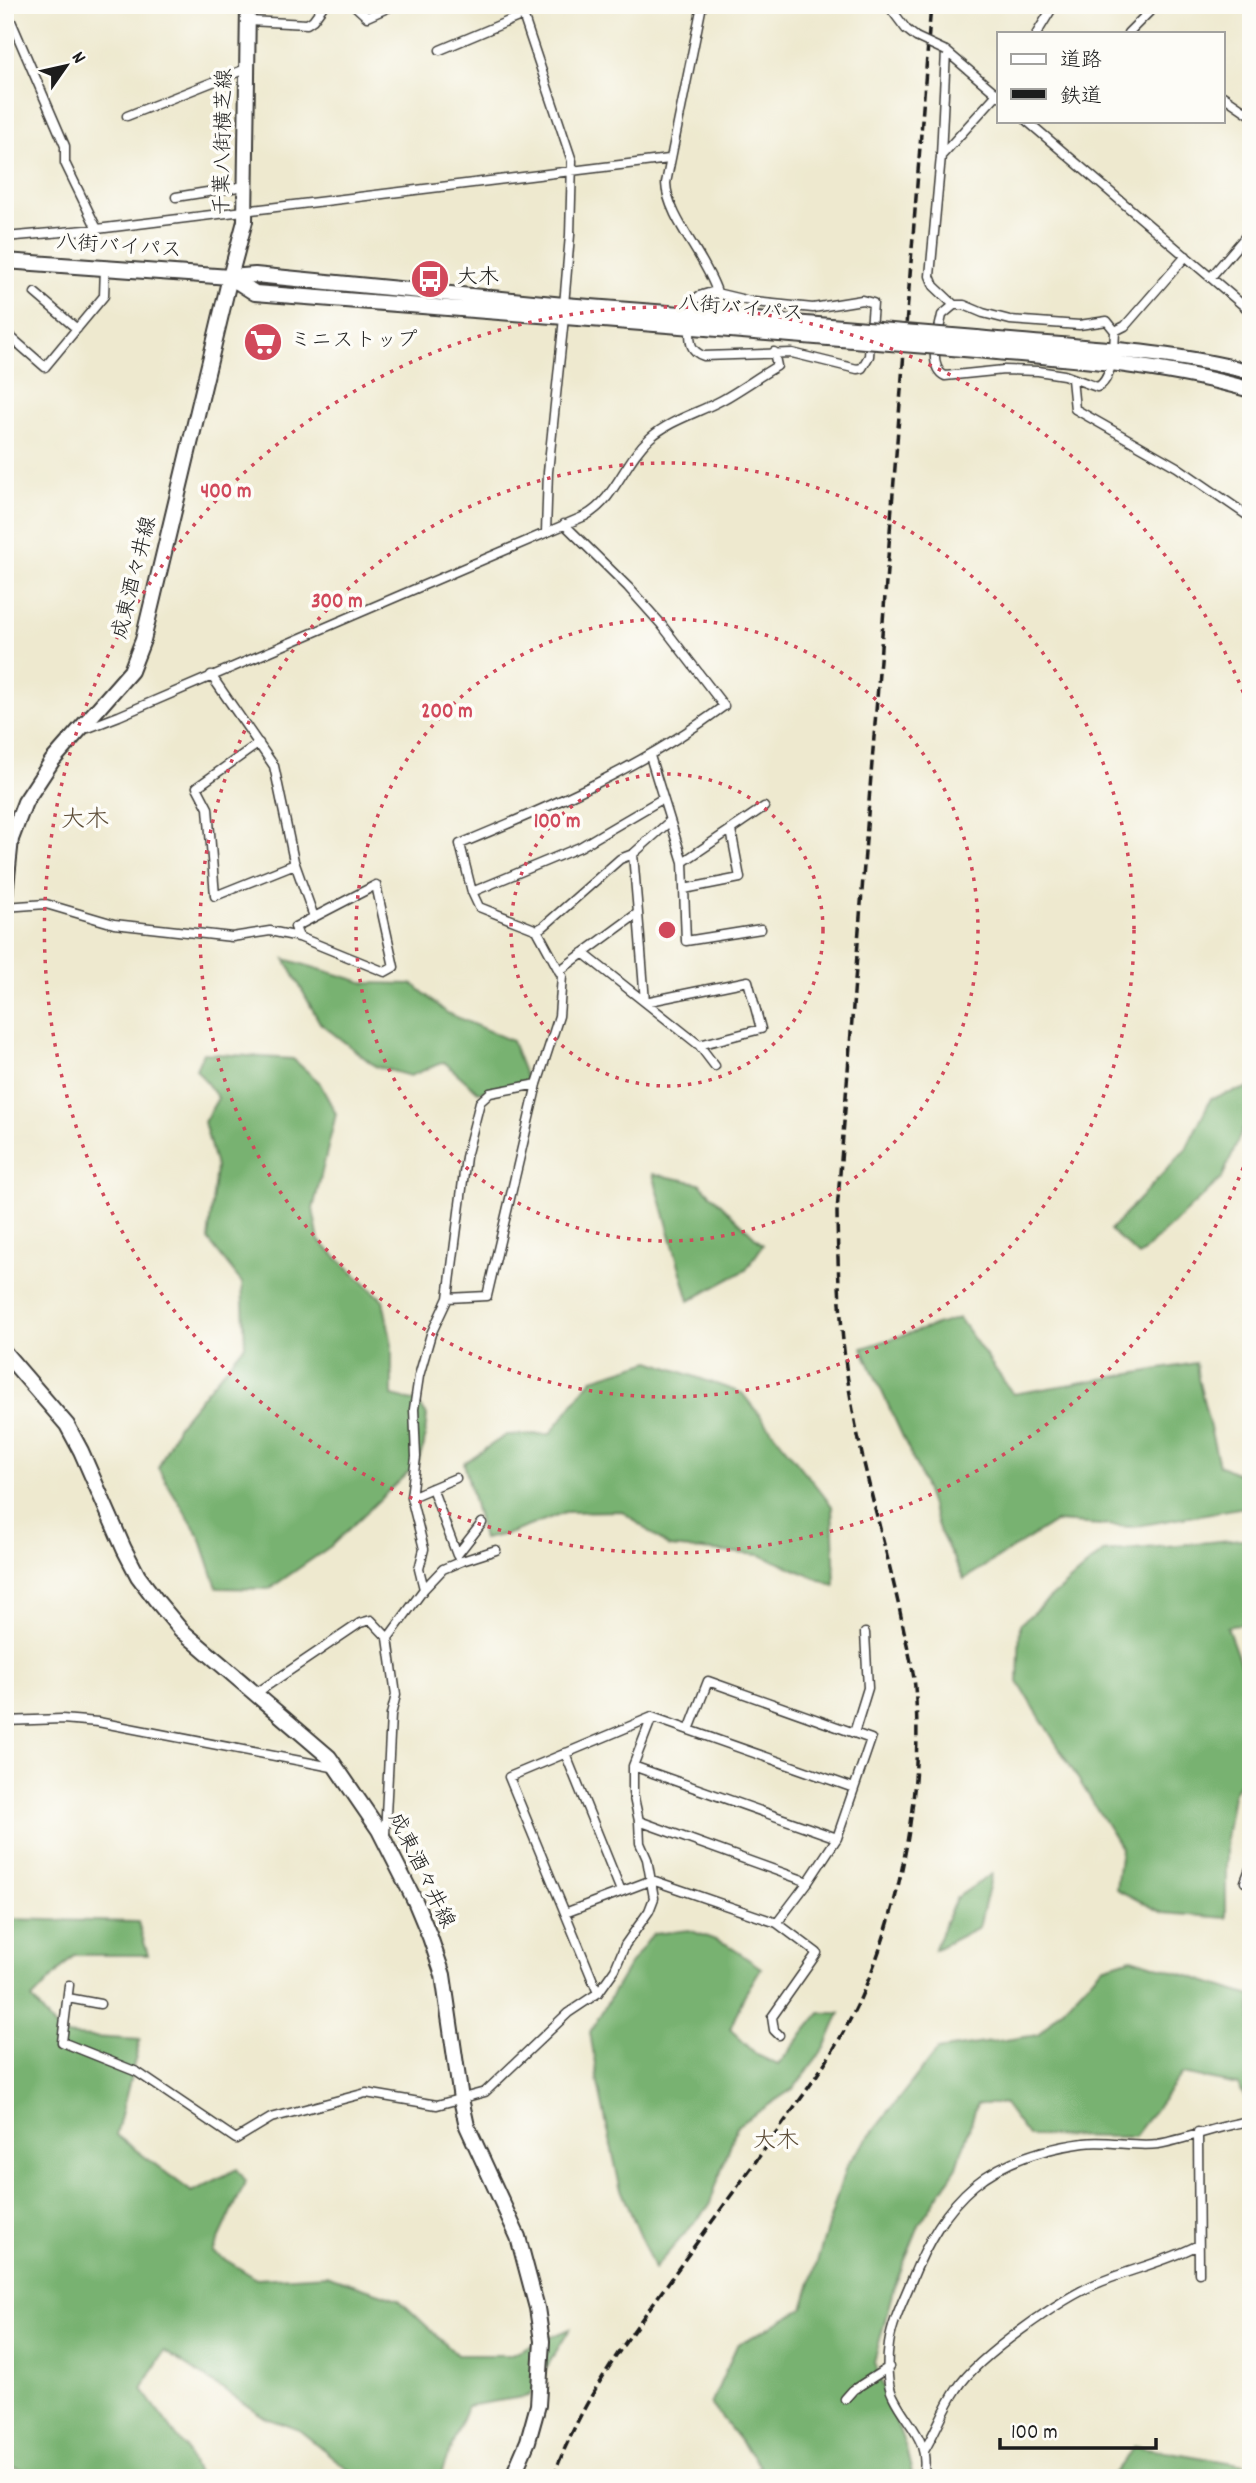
<svg xmlns="http://www.w3.org/2000/svg" width="1256" height="2483" font-family="Dekko,'Klee One',sans-serif">
<rect width="100%" height="100%" fill="#fdfcf7"/>
<filter id="ink" filterUnits="userSpaceOnUse"><feTurbulence type="fractalNoise" baseFrequency=".0143" numOctaves="2"/><feDisplacementMap in="SourceGraphic" scale="14" xChannelSelector="R" yChannelSelector="G"/><feConvolveMatrix kernelMatrix="1 2 1 2 8 2 1 2 1" color-interpolation-filters="sRGB"/></filter>
<filter id="wash" filterUnits="userSpaceOnUse"><feTurbulence type="fractalNoise" baseFrequency=".00686" numOctaves="4" result="noise"/><feDisplacementMap in="SourceGraphic" scale="28" xChannelSelector="R" yChannelSelector="G"/><feGaussianBlur stdDeviation="1.57" result="paint"/><feColorMatrix in="noise" values="0 0 0 0 0 0 0 0 0 0 0 0 0 0 0 0 0 1.4 0 .05"/><feComposite in="paint" operator="in"/></filter>
<g filter="url(#wash)">
<rect width="100%" height="100%" fill="#eee9cf"/>
<path fill="#78b271" stroke="#4a6746" stroke-width="2" d="M285 959 366 983 413 984 447 1013 512 1041 528 1083 478 1092 444 1062 410 1076 375 1066 320 1023Z
M203 1053 293 1059 319 1082 336 1114 313 1209 319 1241 383 1300 392 1344V1396L417 1402 427 1415 424 1445 417 1464 331 1546 269 1589 217 1588 200 1537 158 1468 178 1425 245 1345 242 1283 208 1240 216 1167 204 1122 218 1098 196 1069Z
M1251 1087V1110L1222 1178 1139 1256 1110 1230 1186 1149 1211 1098Z
M653 1174 699 1183 763 1245 746 1270 689 1301Z
M959 1318 1013 1394 1196 1363 1198 1378 1219 1465 1251 1480V1506L1132 1527 1055 1522 964 1579 940 1532 919 1472 862 1348Z
M650 1361 742 1393 832 1506 835 1586 760 1555 669 1547 622 1511 565 1512 511 1533 483 1539 464 1463 506 1435 550 1434 592 1379Z
M1251 1538V1622L1227 1627 1251 1692V1764L1233 1794 1226 1838V1918L1163 1913 1116 1889 1121 1848 1018 1682 1020 1624 1103 1552Z
M992 1874 979 1927 934 1950 956 1898Z
M5 1919 138 1922 148 1955H74L32 1999 61 2035 140 2040 116 2135 192 2192 237 2169 246 2181 213 2252 257 2279 326 2275 398 2299 457 2355H509L570 2329 529 2396 467 2406 442 2471V2478H340L349 2470 299 2430 266 2418 164 2351 142 2389 185 2447 199 2478H42L31 2472 5 2465Z
M689 1930 726 1944 761 1968 744 1996 730 2029 757 2055 778 2065 820 2013H840L825 2048 794 2088 737 2126 709 2206 654 2269 620 2187 598 2084 590 2032 628 1967 653 1934Z
M1132 1958 1251 1996V2108L1238 2085 1182 2074 1134 2137 1028 2136 1004 2104H977L957 2167 920 2223 893 2290 874 2362 906 2448 913 2478H748L760 2466 711 2404 737 2345 803 2309 846 2166 937 2050 1038 2035 1102 1967Z
M1135 2446 1251 2466V2478H1110Z"/>
</g>
<g filter="url(#ink)">
<g fill="none" stroke-linecap="round" stroke-linejoin="round">
<g stroke="#3c3b37" stroke-width="11">
<path id="minor" d="M354 5 367 17 394 5
M529 5 522 8 523 15 572 161 570 235 564 305
M702 5 666 183C667 217 706 257 717 292
M888 5 906 29 916 37
M11 21 65 146V163L97 229
M249 21 307 24 313 20 324 5
M1037 33 1054 5
M1128 33 1156 5
M440 50 523 15
M946 51 941 156 930 276 934 286 954 305
M946 51 999 96
M1223 96 1251 115
M127 116 248 68
M1027 121 1251 312
M941 156 999 92
M176 197 245 186
M5 237 97 229 669 159
M1211 277 1251 230
M35 293 77 329
M690 327C690 341 689 351 704 356L792 353 857 369 862 368 869 356 873 303 862 300 813 308 754 302 712 292 699 296 694 301 691 314
M1115 331 1125 326 1186 256
M5 332 45 367 104 296 105 268
M1112 363C1109 371 1106 384 1097 387L1064 375 1038 371 1004 370 945 376C926 367 939 332 942 315L954 305H964L983 313 1010 320 1079 325 1107 321 1115 331 1114 351
M1072 379 1075 409 1177 467 1251 518
M564 524 628 587 661 624 724 706C644 766 552 806 460 844L472 892 580 847 662 799
M546 532 548 472 564 318
M211 675 274 766 294 861 314 917
M83 725 88 728 119 716 585 516C616 499 624 461 650 438 670 420 698 413 722 400 740 390 758 377 777 366L774 352
M259 743 197 787 208 808 215 896 295 864
M650 756 683 862 686 941 761 929
M683 862 764 807
M376 885 394 967 385 972 299 937 295 927Z
M684 889 740 878 731 830
M472 892 479 907 537 930
M5 907 46 904 114 924 232 937 270 931 299 937
M638 913 645 1002 748 981 761 1029 699 1045
M583 953 699 1045 715 1066
M559 971 638 913 633 854
M448 1298 487 1296 537 1084 559 1016 562 976 537 930 544 926 620 859 633 854 669 822
M432 1488 457 1555 482 1523
M411 1497 456 1478
M424 1589 443 1569 462 1561 496 1550
M255 1694 360 1623 371 1620 388 1638
M5 1721 62 1719 98 1722 337 1768
M689 1730 708 1681 871 1739 837 1838 808 1882 777 1923
M854 1733 868 1688 865 1633
M565 1753 621 1891
M633 1766 837 1838
M639 1821 808 1882
M385 1835 391 1715 396 1695 388 1638 424 1589 419 1569 424 1549 411 1497 416 1457 414 1409 419 1376 431 1334 448 1298 466 1157 480 1102 490 1093 537 1084
M1251 1866 1245 1882 1251 1883
M565 1913 652 1880 777 1923 817 1953 772 2017 774 2030 779 2035
M69 1985 62 2042 137 2072 236 2139 271 2118 366 2093 437 2105 485 2092 568 2013 598 1993 615 1969 625 1945 649 1911 654 1898 647 1859 640 1843 639 1821 633 1793V1766L652 1717
M598 1993 509 1777 652 1717 854 1788
M68 1998 100 2004
M1198 2132 1199 2273
M845 2399 853 2390 889 2367
M924 2451C936 2431 944 2408 957 2389 977 2357 1062 2298 1098 2283 1131 2269 1166 2262 1198 2245
M923 2478C931 2439 908 2427 893 2396 886 2383 887 2359 889 2344 892 2323 902 2303 910 2284 945 2196 988 2156 1084 2143 1108 2140 1134 2147 1158 2144 1190 2139 1219 2125 1251 2121"/>
</g>
<g stroke="#3c3b37" stroke-width="18">
<path id="primary" d="M5 261 230 277 255 275 564 305 707 316
M230 277 255 293 706 328
M977 338C1067 347 1164 349 1251 372
M976 350C1068 359 1161 364 1251 390
M5 896 11 839 25 802 52 761 131 671 143 640 230 277 245 221 248 5
M5 1353 67 1425 81 1451 124 1549 138 1576 156 1600 181 1630 329 1757 379 1830 415 1901 430 1937 443 1975 461 2099 467 2126 518 2237 537 2308 542 2341 538 2405 528 2441 512 2478"/>
</g>
<use href="#minor" stroke="#fff" stroke-width="8"/>
<use href="#primary" stroke="#fff" stroke-width="14"/>
<path stroke="#1c1c1c" stroke-width="3.5" stroke-dasharray="10 5" stroke-linecap="butt" d="M553 2478C580 2403 622 2346 668 2283 704 2232 741 2182 777 2132 805 2093 834 2053 855 2010 900 1916 924 1791 915 1687 913 1667 907 1646 903 1626 888 1552 865 1479 852 1405 840 1341 838 1276 837 1212L931 5"/>
<g stroke="#3c3b37" stroke-width="11" stroke-linecap="butt">
<path id="minor-bridge" d="M916 37 946 51"/>
</g>
<g stroke="#3c3b37" stroke-width="18" stroke-linecap="butt">
<path id="primary-bridge" d="M707 316 977 338
M706 328 976 350"/>
</g>
<use href="#minor-bridge" stroke="#fff" stroke-width="8"/>
<use href="#primary-bridge" stroke="#fff" stroke-width="14"/>
</g>
</g>
<g fill="none" stroke="#d1495b" stroke-width="3.5" stroke-dasharray="3.5 7">
<circle cx="667" cy="930" r="156"/>
<circle cx="667" cy="930" r="311"/>
<circle cx="667" cy="930" r="467"/>
<path d="M1251 1148A623 623 0 1 1 1251 712"/>
</g>
<defs>
<g id="bus-disc" transform="scale(2.0125)"><circle r="9.5" fill="#d1495b" stroke="#fdfcf7"/><path d="M-5-6H5V4H4V6H2V4H-2V6H-4V4H-5ZM-3.5-4V0h7V-4ZM-3.5 1.2v1.5H-2V1.2ZM2 1.2v1.5H3.5V1.2Z" fill="#fff"/></g>
<g id="supermarket-disc" transform="scale(2.0125)"><circle r="9.5" fill="#d1495b" stroke="#fdfcf7"/><path d="M-6-5.5h2.5l.6 2H6L4.5 2H-2.5L-4.4-4H-6ZM-1.5 3.2a1.3 1.3 0 1 0 .1 0ZM3 3.2a1.3 1.3 0 1 0 .1 0Z" fill="#fff"/></g>
</defs>
<g fill-rule="evenodd">
<use href="#bus-disc" x="430" y="279"/>
<use href="#supermarket-disc" x="263" y="342"/>
</g>
<g text-anchor="middle" dominant-baseline="central" stroke-width="7" stroke-linejoin="round" paint-order="stroke">
<g font-size="21" fill="#1c1c1c" stroke="#fdfcf7">
<text transform="translate(225 142) rotate(-89)">千葉八街横芝線</text>
<text transform="translate(119 248) rotate(4)">八街バイパス</text>
<text transform="translate(741 310) rotate(5)">八街バイパス</text>
<text transform="translate(136 578) rotate(-76)">成東酒々井線</text>
<text transform="translate(420 1871) rotate(64)">成東酒々井線</text>
</g>
<g font-size="21" fill="#1c1c1c" stroke="#fdfcf7" text-anchor="start">
<text x="457" y="279">大木</text>
<text x="290" y="342">ミニストップ</text>
</g>
<g font-size="23" fill="#5d4d38" stroke="#fdfcf7">
<text x="776" y="2142">大木</text>
</g>
<g font-size="24" fill="#5d4d38" stroke="#fdfcf7">
<text x="85" y="821">大木</text>
</g>
</g>
<circle cx="667" cy="930" r="10" fill="#d1495b" stroke="#fdfcf7" stroke-width="3.5"/>
<g font-size="21" text-anchor="middle" font-weight="bold" fill="#d1495b" stroke="#fdfcf7" stroke-width="7" stroke-linejoin="round" paint-order="stroke">
<text x="226" y="497">400 m</text>
<text x="337" y="607">300 m</text>
<text x="447" y="717">200 m</text>
<text x="557" y="827">100 m</text>
</g>
<rect width="1256" height="2483" fill="none" stroke="#fdfcf7" stroke-width="28"/>
<rect x="997" y="32" width="228" height="91" fill="#fdfcf7" stroke="#a3a29f" stroke-width="2"/>
<rect x="1011" y="54" width="35" height="10" fill="#ffffff" stroke="#a3a29f" stroke-width="2"/>
<text x="1060" y="66" font-size="21" fill="#1c1c1c">道路</text>
<rect x="1011" y="89" width="35" height="10" fill="#1c1c1c" stroke="#a3a29f" stroke-width="2"/>
<text x="1060" y="102" font-size="21" fill="#1c1c1c">鉄道</text>
<g transform="translate(66 66) rotate(56)" stroke="#fdfcf7" stroke-width="5" paint-order="stroke">
<path d="M0-5L12 26L0 18L-12 26Z" fill="#1c1c1c"/>
<text y="-10" font-size="19" font-weight="bold" text-anchor="middle" fill="#1c1c1c">N</text>
</g>
<path d="M1000 2438v10h156v-10" fill="none" stroke="#1c1c1c" stroke-width="3.5"/>
<text x="1011" y="2438" font-size="21" fill="#1c1c1c" stroke="#fdfcf7" stroke-width="5" paint-order="stroke">100 m</text>
</svg>
